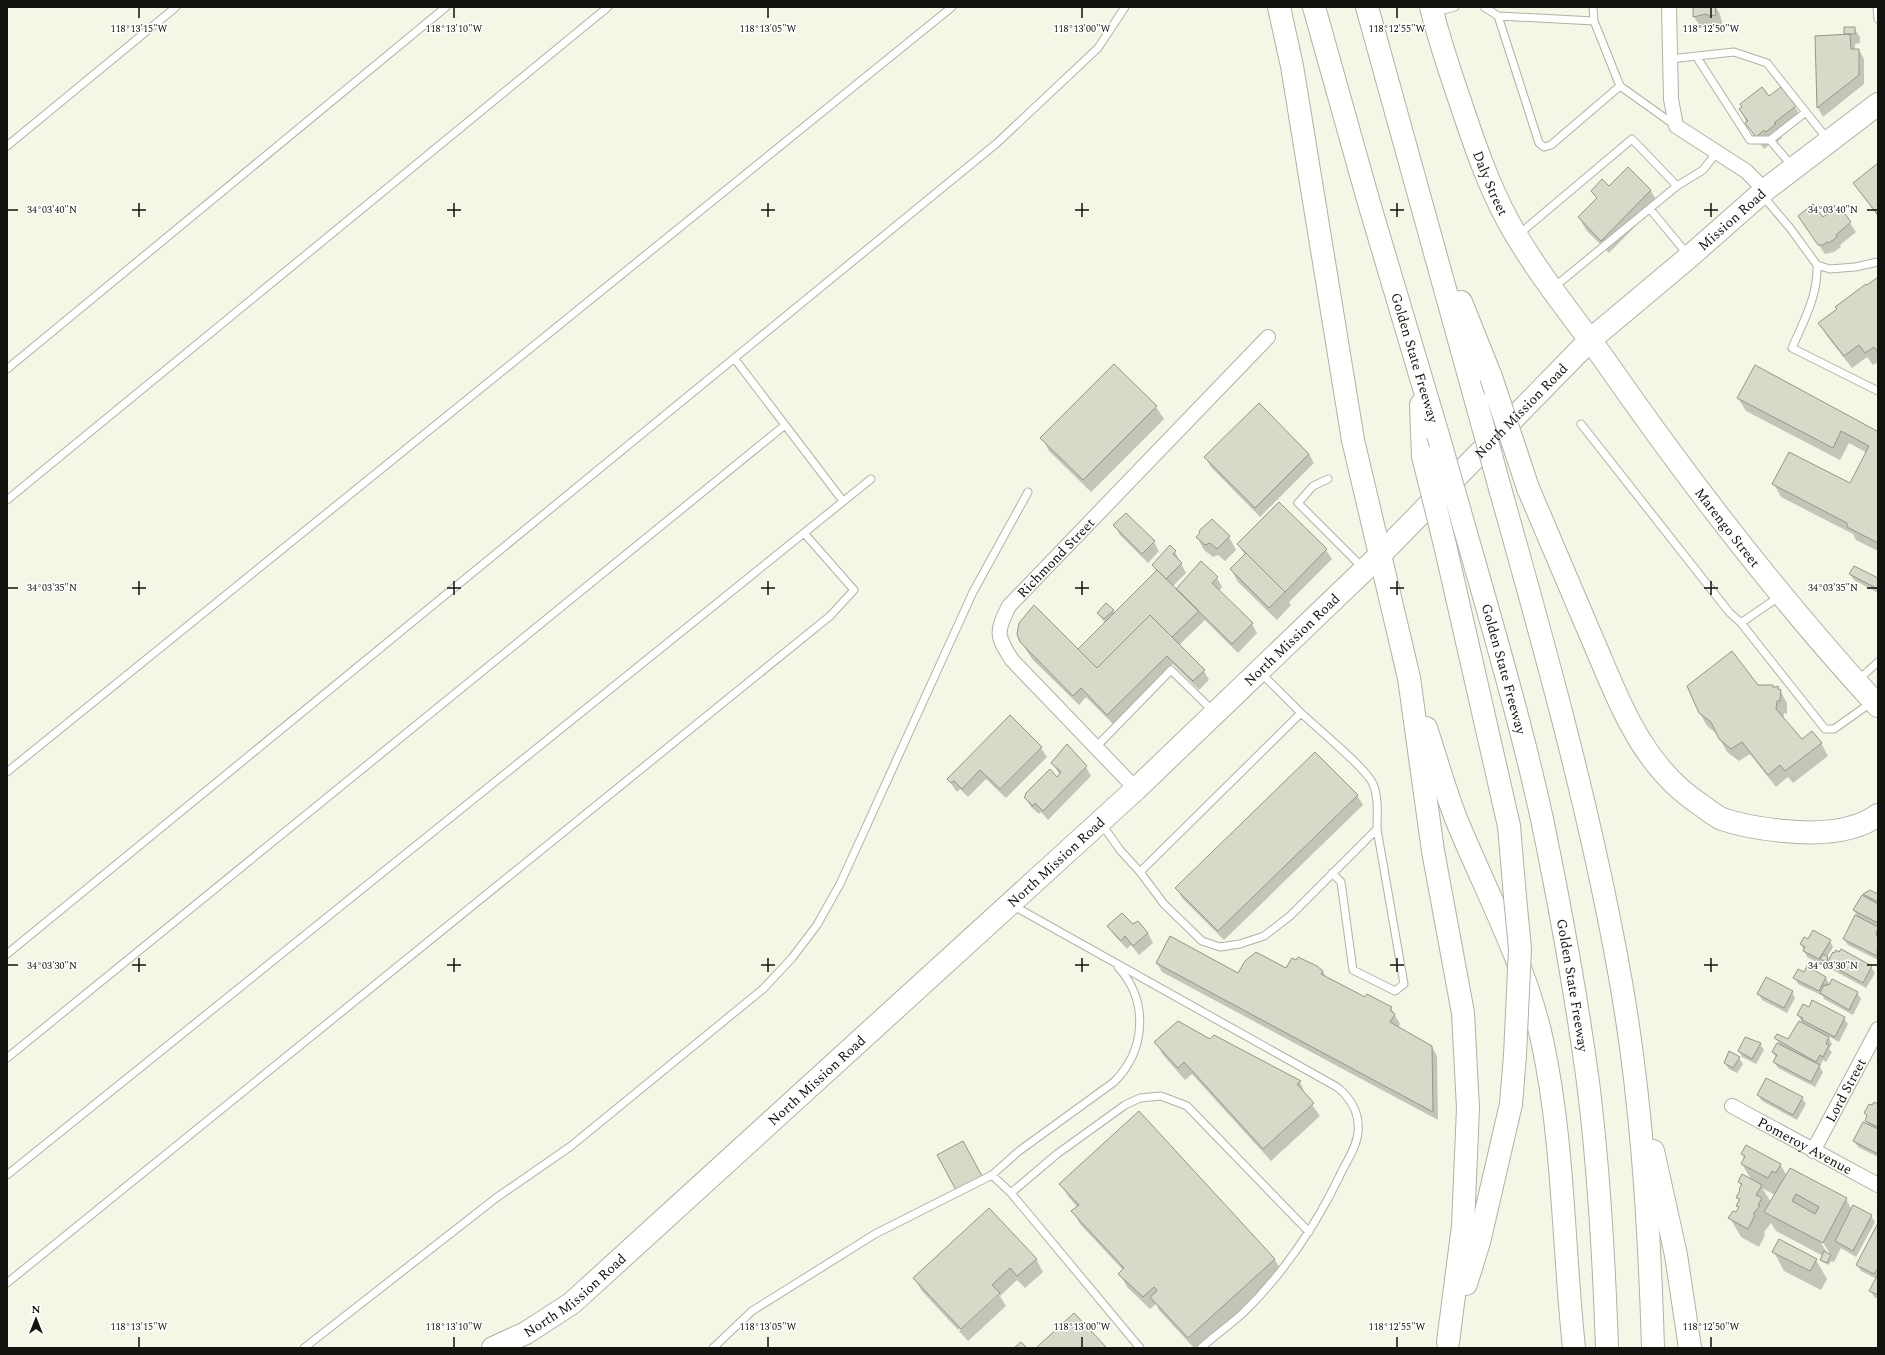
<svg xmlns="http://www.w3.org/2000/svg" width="1885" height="1355" font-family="Spectral,serif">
<rect width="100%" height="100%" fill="#f4f7e6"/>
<path fill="#0003" fill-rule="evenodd" d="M1694 7H1716L1720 14 1723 27 1716 29 1715 26 1702 29 1694 17Z
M1845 28H1854L1860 37V43L1855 44V50H1859L1864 59V84L1823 117 1818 108 1816 37 1845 35Z
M1769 97 1795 107 1802 119 1781 135 1782 138 1774 144 1772 142 1764 149 1754 136 1740 110Z
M1878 164V217L1854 183Z
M1628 168 1651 191 1658 203 1609 253 1586 230 1579 217 1597 199 1592 191 1609 187Z
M1839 207 1856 232 1840 245 1841 247 1834 252 1825 254 1799 216 1823 219Z
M1878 278V362L1873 365 1867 357 1852 368 1827 336 1820 324Z
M1114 365 1156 407 1164 419 1091 492 1049 451 1042 438Z
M1738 398 1877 432 1878 431V551L1856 540 1853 534 1781 497 1774 484 1850 485 1867 453 1849 443 1840 460 1746 411Z
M1309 454 1314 463 1260 517 1211 467 1205 457Z
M1114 525 1154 542 1159 551 1148 563 1120 535Z
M1201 533 1229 537 1236 550 1225 561 1218 555 1213 557 1204 550 1197 537Z
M1238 544 1326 550 1332 559 1289 602 1291 605 1277 620 1238 582 1231 569 1245 555Z
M1170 547 1175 552 1186 573 1173 586 1176 590 1217 578 1222 587 1219 591 1252 624 1257 633 1238 653 1205 620 1179 645 1204 671 1209 680 1199 690 1173 664 1113 724 1086 697 1079 705 1032 659 1021 642 1078 650 1105 623 1098 613 1113 610 1115 614 1157 572 1153 565Z
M1850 574 1878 579V593L1854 580Z
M1757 686 1778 687 1787 703V714L1784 713 1783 720 1801 740 1821 743 1828 756 1793 783 1788 777 1776 787 1750 754 1739 761 1727 752 1717 734 1707 726 1700 713Z
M1041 748 1047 757 1006 798 986 779 968 797 960 789 957 792 948 779Z
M1052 763 1086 767 1091 776 1048 820 1041 812 1039 814 1031 807 1025 797 1060 775Z
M1357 795 1363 805 1224 940 1182 898 1177 888Z
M1864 895H1878V960L1848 945 1844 939 1858 918 1854 910 1867 899Z
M1109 926 1148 933 1153 943 1139 955 1131 945 1127 949 1114 935Z
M1809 941H1830L1833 947 1827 957 1829 960 1835 954 1871 967 1875 973 1866 988 1831 969 1828 963 1827 964 1824 962 1822 965 1807 957 1801 944Z
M1157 963 1239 974 1323 971 1326 978 1365 998 1391 1008 1400 1024 1398 1028 1432 1047 1437 1056 1438 1120 1162 972Z
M1807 967 1826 978 1830 985 1857 993 1861 999 1853 1015 1824 999 1823 996 1798 984 1795 978 1804 973Z
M1792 992 1795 998 1787 1013 1762 1000 1759 994Z
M1809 1008 1844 1018 1848 1024 1839 1042 1828 1036 1832 1044 1829 1049 1832 1052 1826 1062 1823 1060 1820 1067 1823 1072 1815 1087 1778 1068 1774 1062 1776 1058 1773 1052 1780 1045 1776 1038 1788 1040 1803 1024 1798 1015Z
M1214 1036 1300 1082 1306 1096 1320 1116 1271 1161 1192 1074 1185 1080 1163 1055 1156 1042 1210 1040Z
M1760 1044 1764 1050 1756 1064 1742 1057 1739 1051Z
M1739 1058 1743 1064 1737 1073 1729 1069 1725 1063Z
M1758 1095 1802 1098 1806 1104 1797 1120 1762 1101Z
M1878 1105V1157L1858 1147 1854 1141 1868 1125 1866 1120 1867 1117 1865 1113Z
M1139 1112 1275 1260 1282 1272 1199 1348H1194L1159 1310 1156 1304 1150 1309 1127 1287 1120 1274 1123 1270 1080 1224 1073 1211 1077 1207 1068 1196 1061 1184Z
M1742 1154 1780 1164 1787 1176 1846 1199 1852 1210 1871 1216 1875 1222 1856 1257 1841 1248 1834 1262 1831 1261 1829 1265 1823 1262 1821 1259 1823 1256 1776 1231 1771 1223 1764 1232 1765 1235 1759 1247 1741 1237 1730 1218 1736 1214 1739 1209 1737 1206 1740 1201 1737 1197 1742 1186 1739 1182 1752 1181 1742 1164 1745 1159ZM1762 1188 1775 1195 1771 1202ZM1821 1239 1830 1254H1828L1819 1240Z
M1878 1226V1299L1874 1297 1871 1291 1877 1279 1861 1271 1857 1265Z
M1774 1252 1816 1260 1827 1279 1821 1290 1784 1271Z
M1036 1259 1043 1272 1025 1288 1017 1280 1000 1296 1006 1306 968 1341 959 1331 999 1295V1293L958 1330 922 1291 914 1278Z"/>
<path fill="#d7d9c9" stroke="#949787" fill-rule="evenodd" d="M1693 7H1715L1716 15 1708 16 1707 14 1693 17Z
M1844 27H1855V34H1844Z
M1850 34 1851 49H1859V75L1817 108 1815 36Z
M1762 87 1769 96 1781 87 1796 106 1774 123 1776 124 1766 132 1764 130 1756 137 1745 123 1748 121 1739 109 1742 107 1740 104Z
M1878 163V215L1853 183Z
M1628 167 1651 190 1601 241 1578 217 1597 198 1591 191 1602 179 1609 186Z
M1813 204 1823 217 1839 206 1851 222 1836 235 1837 237 1829 243 1827 242 1823 245H1818L1798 216Z
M1878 277V352L1874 347 1865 353 1859 345 1844 356 1818 323 1837 309 1835 307 1866 284 1867 285Z
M1114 364 1157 406 1083 480 1040 438Z
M1755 365 1877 431 1878 429V543L1847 527V523L1772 484 1789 452 1850 483 1869 446 1841 431 1833 448 1737 398Z
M1259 403 1309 454 1255 508 1204 457Z
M1279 502 1327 549 1285 592 1237 544Z
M1126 513 1155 541 1142 554 1113 525Z
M1212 519 1230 536 1217 549 1210 543 1205 545 1196 537 1200 533 1199 531Z
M1170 545 1176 551 1173 554 1182 563 1166 579 1152 565Z
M1246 553 1285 592 1269 608 1230 569Z
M1201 561 1218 577 1212 583 1253 623 1232 644 1176 589Z
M1854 566 1878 578V589L1849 574Z
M1157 570 1199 611 1172 637 1150 615 1097 668 1078 649Z
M1106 603 1114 610 1104 619 1097 613Z
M1034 605 1097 668 1150 615 1205 670 1193 681 1167 656 1107 715 1081 688 1073 696 1020 642 1017 634 1019 623Z
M1732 651 1758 685H1773V687H1776L1778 686V689L1781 690 1780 701H1777L1776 709 1802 739 1812 731 1822 743 1785 771 1780 765 1768 775 1742 742 1731 749 1719 739 1711 722 1699 713 1687 686Z
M1010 715 1042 747 1000 789 980 770 962 789 954 781 951 783 947 779Z
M1067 744 1087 766 1043 811 1035 803 1033 806 1024 797 1026 795 1025 794 1050 769 1057 777 1061 772 1051 763Z
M1315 752 1358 795 1218 931 1175 888Z
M1870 890 1878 894V902L1863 894Z
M1862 895 1878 904V923L1853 910Z
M1122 913 1133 924 1138 921 1148 933 1133 946 1125 936 1121 941 1107 926Z
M1855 915 1878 927 1876 935 1878 936 1877 956 1843 939Z
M1813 930 1831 940 1819 959 1803 951 1805 947 1800 944 1804 937 1808 939Z
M1170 936 1238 973 1245 961 1256 952 1286 968 1292 958 1296 960 1298 957 1317 966 1323 971 1321 974 1365 997 1367 994 1388 1005 1392 1007 1390 1010 1395 1014 1390 1022 1432 1046 1433 1112 1156 963Z
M1841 949 1872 966 1863 983 1827 963 1833 952 1834 953 1836 950 1839 952Z
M1823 954 1828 957 1826 962 1820 959Z
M1807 966 1826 977 1819 991 1793 978 1798 969 1804 972Z
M1766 977 1793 991 1784 1008 1757 994Z
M1832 979 1858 992 1849 1010 1820 993 1824 985 1826 986 1827 984 1829 985Z
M1812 1000 1845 1017 1835 1037 1802 1020 1803 1018 1797 1015 1803 1004 1809 1007Z
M1178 1021 1210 1039 1214 1035 1301 1081 1297 1084 1314 1103 1263 1149 1184 1062 1178 1068 1154 1042Z
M1799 1021 1829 1037 1826 1044 1829 1045 1823 1057 1820 1055 1816 1062 1774 1038 1777 1034 1788 1039Z
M1745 1037 1761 1043 1752 1059 1738 1051Z
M1777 1043 1820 1065 1811 1082 1773 1062 1777 1055 1772 1052Z
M1729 1051 1740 1057 1733 1068 1724 1063Z
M1766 1078 1803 1097 1793 1115 1757 1095Z
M1874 1102 1878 1104V1127L1865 1121 1867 1115 1864 1113 1869 1104 1872 1105Z
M1139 1111 1275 1259 1188 1338 1150 1297 1157 1291 1154 1287 1143 1297 1118 1274 1124 1268 1071 1211 1079 1205 1059 1184Z
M1863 1122 1878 1129V1154L1853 1141Z
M963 1141 982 1176 956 1190 937 1155Z
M1746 1145 1781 1164 1776 1173 1772 1171 1768 1178 1741 1164 1745 1156 1741 1154Z
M1790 1168 1847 1198 1823 1243 1764 1212ZM1796 1194 1819 1207 1815 1214 1792 1201Z
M1742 1174 1762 1185 1756 1195 1762 1198 1758 1205 1760 1206 1753 1214 1755 1215 1748 1229 1728 1218 1733 1211 1736 1212 1739 1207 1736 1206 1740 1199 1736 1198 1740 1190 1739 1189 1742 1184 1738 1182Z
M1853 1205 1872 1215 1853 1251 1835 1241Z
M989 1208 1037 1259 1017 1276 1010 1268 992 1285 1000 1293 961 1329 913 1278Z
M1878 1223V1268L1874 1274 1856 1265Z
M1779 1239 1817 1259 1810 1271 1772 1252Z
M1824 1251 1831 1255 1827 1263 1820 1260Z
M1878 1274V1295L1869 1291Z
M1074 1313 1107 1348H1036Z
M1021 1342 1027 1348H1014Z"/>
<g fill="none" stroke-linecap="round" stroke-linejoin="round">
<g stroke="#b0b3a3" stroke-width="9">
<path id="service" d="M1484 7 1498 16 1594 21
M1593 7 1594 21 1620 86 1676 126
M1877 7 1878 19
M1435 12 1455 7
M1498 16 1539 143 1544 147 1551 145 1620 86
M1696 56 1750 140H1770L1792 166
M1670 59 1734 52 1767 63 1828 140
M1770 140 1806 112
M7 146 176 7
M1677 186 1703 170 1717 152
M1762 195 1790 228 1817 265 1830 269 1855 267 1878 262
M1650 209 1688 255
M1518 235 1632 139 1677 186 1553 288
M1817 265C1818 296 1804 320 1792 348L1878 391
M734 358 843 501
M7 369 446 7
M1581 424 1729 612 1741 623 1825 729H1834L1872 702
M1328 479 1313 486 1298 503 1363 568
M7 500 608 7
M1741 623 1780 596
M1858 680 1878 662
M1096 747 1171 670 1214 712
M7 772 952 7
M1101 823 1120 850 1140 872 1301 713 1261 673
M1140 872 1164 904 1202 941 1220 947 1240 944 1264 936 1290 916 1377 829C1377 815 1379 798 1373 784 1367 769 1316 727 1301 713
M1332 873 1341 882 1353 970 1395 991 1404 984 1377 829
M1012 905 1337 1087C1351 1098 1360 1114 1358 1132 1357 1146 1348 1159 1342 1171 1317 1224 1285 1272 1243 1313 1230 1325 1214 1336 1201 1348
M7 954 997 143 1098 48 1125 7
M7 1058 785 425
M7 1175 871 479
M992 1175 1011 1193 1140 1348
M1011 1193 1057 1154 1125 1105 1140 1098 1161 1096 1187 1106 1309 1232
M7 1283 830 616 854 590 804 533
M304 1348 496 1198 571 1146 763 989 792 958 817 925 840 884 973 592 1028 492
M713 1348 752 1311 875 1234 992 1175 1019 1151 1114 1082C1146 1050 1149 1001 1118 967"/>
</g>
<g stroke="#b0b3a3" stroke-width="16">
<g id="minor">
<path d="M1669 7 1671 99 1676 126 1746 171 1765 190"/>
<path id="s1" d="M1136 789 1012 660C996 635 996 632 1009 606L1268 337"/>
<path id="s2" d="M1732 1106 1878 1185"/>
<path id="s3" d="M1813 1151 1878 1029"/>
</g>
</g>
<g stroke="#b0b3a3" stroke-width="24">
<g id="primary">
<path id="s4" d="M1431 7C1439 40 1450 72 1461 104 1474 143 1488 184 1508 221 1535 270 1571 314 1604 359 1688 480 1778 597 1878 706"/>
<path id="s5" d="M493 1348 526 1333 572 1303 1136 789 1381 554 1590 340 1689 257 1765 190 1878 104"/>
</g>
</g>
<g stroke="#b0b3a3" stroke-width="24">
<g id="motorway">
<path d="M1279 7 1292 66 1353 440 1409 678 1433 851 1463 1013 1468 1108 1463 1226 1448 1342"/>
<path id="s6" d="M1314 7 1369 203 1438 435"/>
<path d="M1367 7 1476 401"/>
<path d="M1461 302 1491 377"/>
<path d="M1421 405 1423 456"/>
<path d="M1528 488C1549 537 1570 586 1591 636 1619 700 1640 765 1701 805 1708 810 1715 816 1722 819 1742 826 1763 829 1784 831 1814 834 1853 833 1878 815"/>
<path d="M1501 492C1544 645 1587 799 1616 955 1641 1084 1649 1217 1653 1348"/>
<path id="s7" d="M1466 533C1493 628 1521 723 1542 819 1560 906 1576 994 1588 1082 1599 1170 1604 1259 1607 1348"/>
<path d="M1445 545 1509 826 1515 897"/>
<path d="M1426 728C1437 761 1446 795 1459 826 1488 895 1526 967 1542 1040 1564 1141 1563 1246 1574 1348"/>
<path d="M1653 1151 1676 1255 1690 1348"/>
<path d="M1466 1284 1479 1242 1511 1104 1515 1055"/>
</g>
</g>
<use href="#service" stroke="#fff" stroke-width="7"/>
<use href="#minor" stroke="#fff" stroke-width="14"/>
<use href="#primary" stroke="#fff" stroke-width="22"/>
<use href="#motorway" stroke="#fff" stroke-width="22"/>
<g stroke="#b0b3a3" stroke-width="24" stroke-linecap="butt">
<path id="motorway-bridge" d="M1491 377 1528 488
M1476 401 1501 492
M1438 435 1466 533
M1423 456 1445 545
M1515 897 1520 949 1515 1055"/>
</g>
<use href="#motorway-bridge" stroke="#fff" stroke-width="22"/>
</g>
<path fill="none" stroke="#12130e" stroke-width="1.5" d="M139 8V18M454 8V18M768 8V18M1082 8V18M1397 8V18M1711 8V18M139 203V217M454 203V217M768 203V217M1082 203V217M1397 203V217M1711 203V217M8 210H18M132 210H146M447 210H461M761 210H775M1075 210H1089M1390 210H1404M1704 210H1718M1867 210H1877M139 581V595M454 581V595M768 581V595M1082 581V595M1397 581V595M1711 581V595M8 588H18M132 588H146M447 588H461M761 588H775M1075 588H1089M1390 588H1404M1704 588H1718M1867 588H1877M139 958V972M454 958V972M768 958V972M1082 958V972M1397 958V972M1711 958V972M8 965H18M132 965H146M447 965H461M761 965H775M1075 965H1089M1390 965H1404M1704 965H1718M1867 965H1877M139 1337V1347M454 1337V1347M768 1337V1347M1082 1337V1347M1397 1337V1347M1711 1337V1347"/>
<g text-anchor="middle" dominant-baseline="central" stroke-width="3" stroke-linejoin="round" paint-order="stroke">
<g font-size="14" fill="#12130e" stroke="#fff">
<text stroke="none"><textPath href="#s4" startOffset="186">Daly Street</textPath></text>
<text stroke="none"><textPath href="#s5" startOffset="1679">Mission Road</textPath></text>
<text stroke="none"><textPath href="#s6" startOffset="365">Golden State Freeway</textPath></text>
<text stroke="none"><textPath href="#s5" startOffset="1394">North Mission Road</textPath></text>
<text stroke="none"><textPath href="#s4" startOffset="605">Marengo Street</textPath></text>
<text stroke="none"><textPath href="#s1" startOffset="305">Richmond Street</textPath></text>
<text stroke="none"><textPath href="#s5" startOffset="1070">North Mission Road</textPath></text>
<text stroke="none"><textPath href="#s7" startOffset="141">Golden State Freeway</textPath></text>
<text stroke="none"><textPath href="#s5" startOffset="746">North Mission Road</textPath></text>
<text stroke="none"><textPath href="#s7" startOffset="465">Golden State Freeway</textPath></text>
<text stroke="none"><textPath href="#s5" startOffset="422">North Mission Road</textPath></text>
<text stroke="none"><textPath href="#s3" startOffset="69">Lord Street</textPath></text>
<text stroke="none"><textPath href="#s2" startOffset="83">Pomeroy Avenue</textPath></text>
<text stroke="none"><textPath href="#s5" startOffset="98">North Mission Road</textPath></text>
</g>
</g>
<g font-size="10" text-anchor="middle" fill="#12130e" stroke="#fff" stroke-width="3" stroke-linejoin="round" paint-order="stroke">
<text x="139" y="32">118°13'15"W</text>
<text x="454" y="32">118°13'10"W</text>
<text x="768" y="32">118°13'05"W</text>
<text x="1082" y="32">118°13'00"W</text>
<text x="1397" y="32">118°12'55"W</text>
<text x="1711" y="32">118°12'50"W</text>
<text x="52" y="213">34°03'40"N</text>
<text x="1833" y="213">34°03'40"N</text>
<text x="52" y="591">34°03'35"N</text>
<text x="1833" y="591">34°03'35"N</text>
<text x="52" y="969">34°03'30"N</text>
<text x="1833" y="969">34°03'30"N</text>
<text x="139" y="1330">118°13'15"W</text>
<text x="454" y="1330">118°13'10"W</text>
<text x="768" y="1330">118°13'05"W</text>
<text x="1082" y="1330">118°13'00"W</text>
<text x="1397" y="1330">118°12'55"W</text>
<text x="1711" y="1330">118°12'50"W</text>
</g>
<rect width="1885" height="1355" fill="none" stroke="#12130e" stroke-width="16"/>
<g transform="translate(36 1319)" stroke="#ffffff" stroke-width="3" paint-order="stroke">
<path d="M0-3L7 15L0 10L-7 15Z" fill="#12130e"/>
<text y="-6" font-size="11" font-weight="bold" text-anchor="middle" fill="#12130e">N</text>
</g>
</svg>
